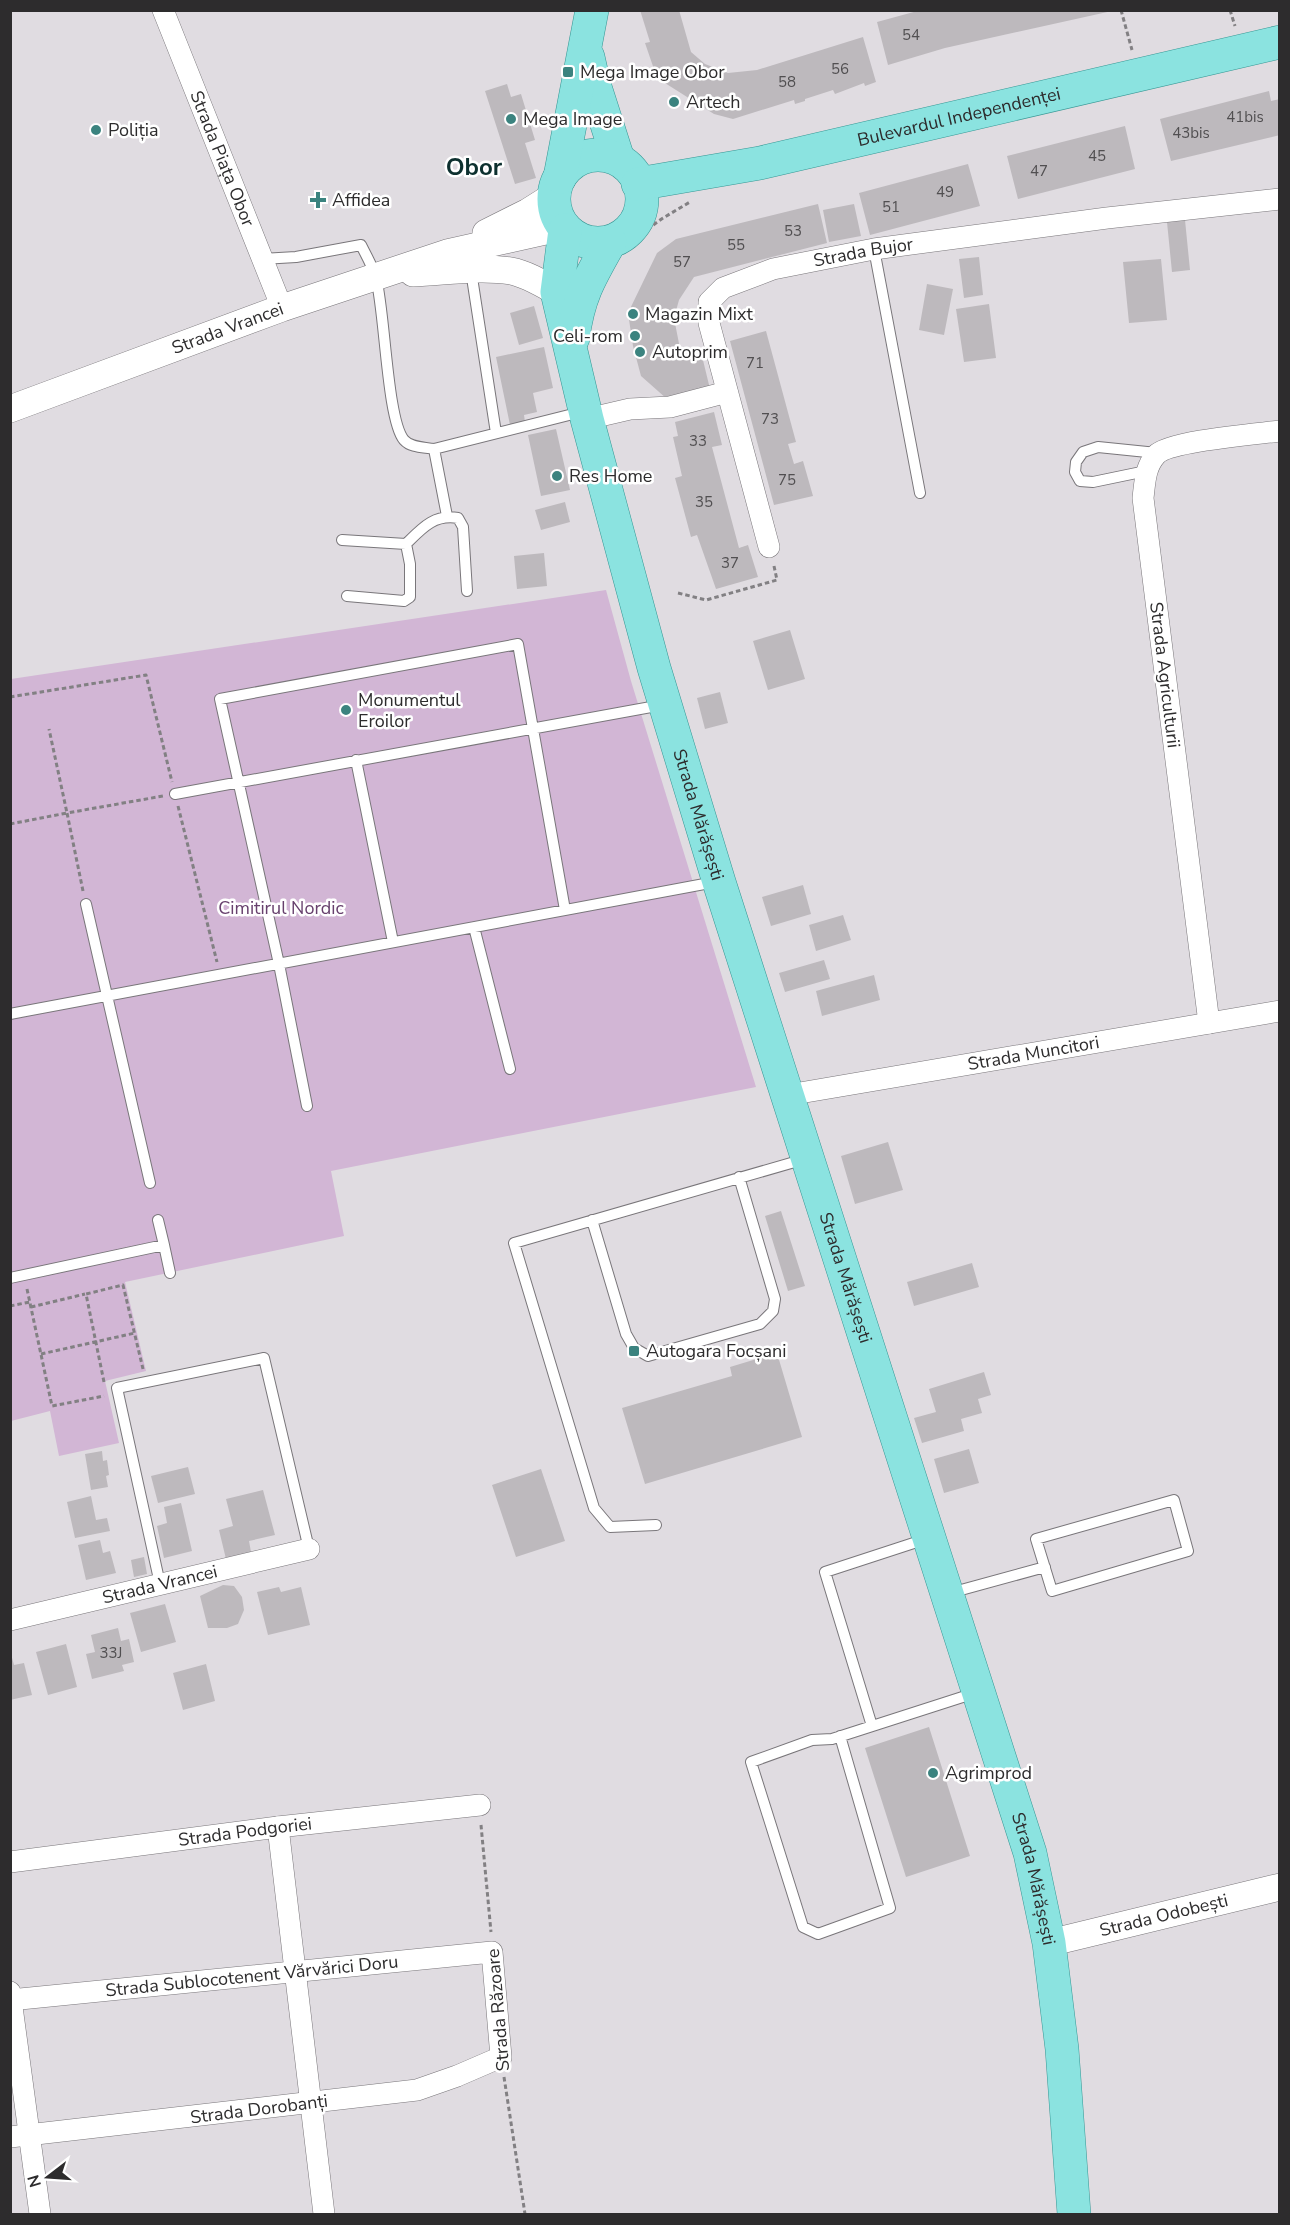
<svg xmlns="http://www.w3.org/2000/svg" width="1290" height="2225" font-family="'Nunito Sans',sans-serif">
<rect width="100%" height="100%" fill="#e0dce1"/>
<path fill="#d2b6d5" d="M606 590 631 681 756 1087 331 1171 344 1236 125 1282 146 1371 105 1381 119 1443 59 1456 50 1411 11 1421V679Z"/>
<path fill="#bdb9bd" d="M640 10H679L691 52 705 64 728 73 757 70 863 37 876 82 865 86 864 83 835 94 833 90 805 99V101L795 104 794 100 733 119 714 114 657 78 645 43 650 42Z
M921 10H1112V11L945 48 888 65 877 22Z
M507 84 511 97 521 94 535 140 525 143 536 178 515 184 485 91Z
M1269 91 1271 101 1280 99V135L1171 161 1160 119Z
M1125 126 1135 169 1018 199 1007 156Z
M968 164 980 206 870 235 859 193Z
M818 204 827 243 694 277 679 300 674 318 682 359 702 356 710 389 667 399 641 376 633 346 628 313 657 253 676 239Z
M854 204 861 236 829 242 823 210Z
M1185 220 1190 270 1172 272 1167 222Z
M979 257 983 295 964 298 959 259Z
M1161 259 1167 320 1129 323 1123 262Z
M927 284 953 289 944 335 919 330Z
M989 304 996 358 964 362 956 309Z
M534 306 543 338 519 345 510 313Z
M766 331 796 442 788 444 794 464 803 461 813 496 774 505 730 341Z
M544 347 553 388 533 393 537 412 524 415 525 422 510 425 496 357Z
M714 412 722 445 712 447 739 548 748 545 758 577 716 589 697 535 691 537 675 478 682 476 673 437 678 436 675 422Z
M556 429 570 490 541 496 528 435Z
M565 502 570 522 541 530 535 510Z
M544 553 547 586 517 589 514 556Z
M790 630 805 679 768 690 753 641Z
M720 692 728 723 705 729 697 698Z
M803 885 811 914 771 926 762 897Z
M843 915 851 940 816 951 809 925Z
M824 960 830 979 785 992 779 973Z
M874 975 880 1000 822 1016 816 991Z
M888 1142 903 1190 855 1204 841 1156Z
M781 1211 805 1286 788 1291 765 1216Z
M972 1263 979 1287 914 1306 907 1282Z
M777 1353 802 1437 645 1484 622 1408 732 1376 730 1367Z
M984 1372 991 1395 978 1399 982 1413 961 1419 964 1431 922 1443 914 1418 936 1412 929 1389Z
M969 1449 979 1483 944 1493 934 1459Z
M102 1451 103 1461 107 1460 109 1475 106 1476 108 1487 91 1490 85 1454Z
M188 1467 195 1494 158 1503 151 1476Z
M541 1469 565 1541 516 1557 492 1485Z
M263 1490 275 1535 249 1541 251 1552 226 1559 219 1530 233 1526 226 1499Z
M91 1496 96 1520 107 1518 110 1531 75 1538 67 1502Z
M181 1503 192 1551 164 1558 157 1526 167 1523 164 1507Z
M100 1540 103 1553 110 1551 116 1573 86 1580 78 1545Z
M144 1557 147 1574 134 1577 131 1560Z
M223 1585 234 1586 242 1597 244 1610 238 1624 227 1628H208L200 1596Z
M279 1587 281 1592 301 1587 310 1625 268 1635 257 1592Z
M165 1604 176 1642 141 1652 130 1613Z
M118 1628 121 1641 129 1639 134 1662 122 1665 124 1671 92 1679 86 1654 95 1652 91 1635Z
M66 1644 77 1687 48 1695 36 1652Z
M11 1654 14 1665 24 1663 32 1695 10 1700Z
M206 1664 215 1701 183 1710 173 1673Z
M929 1727 970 1856 906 1877 865 1748Z"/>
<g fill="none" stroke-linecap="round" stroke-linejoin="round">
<g stroke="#79767a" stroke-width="12">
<path id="service" d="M874 249 920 493
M262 259 296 257 361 245C366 255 373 267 376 278 385 312 387 420 404 440 411 448 424 447 434 449L581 412
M471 271 496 433
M434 449 447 516
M1146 471 1093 482 1080 481 1075 472 1076 462 1083 452 1098 447 1157 453
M342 540 406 544
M347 596 404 601 410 597V564L406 544C422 528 434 514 458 518L463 527 467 591
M356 760 393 942
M175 794 662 705
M86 904 150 1183
M474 927 510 1069
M10 1014 715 882
M307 1106 279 964 220 699 518 644 565 910
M592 1220 626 1334 634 1348 648 1356 760 1324 773 1311 775 1299 739 1177
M164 1245 170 1273
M10 1278 164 1245 158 1220
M1174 1500 1188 1551 1052 1591 1036 1539Z
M656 1525 610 1527 594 1508 514 1243 805 1159
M160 1584 117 1388 264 1358 309 1549
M950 1593 1045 1567
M872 1726 825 1572 926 1539
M840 1736 890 1908 818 1934 803 1927 751 1762 812 1740 832 1739 975 1693"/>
</g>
<g stroke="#79767a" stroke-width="22">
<g id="minor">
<path id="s1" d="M163 10 282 308"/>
<path d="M587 419 630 409 670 407 727 392"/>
<path id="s2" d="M769 547 709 323V302L723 288 773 269 874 249 1107 218 1280 199"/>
<path d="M1209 1023 1143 498C1145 482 1145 467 1156 455 1169 441 1257 434 1280 431"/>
<path id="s3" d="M788 1095 1280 1011"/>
<path id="s4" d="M10 1620 309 1549"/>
<path d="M278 1827 324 2214"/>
<path id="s5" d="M10 1862 278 1827 480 1805"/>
<path d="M10 1992 40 2214"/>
<path id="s6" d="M10 2000 492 1952 501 2057 457 2076 417 2090 10 2137"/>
</g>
</g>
<g stroke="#79767a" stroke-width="28">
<g id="tertiary">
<path d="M486 233 528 212 555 195"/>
<path d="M413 273C444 272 479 266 511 271 527 274 543 284 557 292"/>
<path id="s7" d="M10 409 282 308 447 253 563 227"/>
<path id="s8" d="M1049 1943 1280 1887"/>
</g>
</g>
<g stroke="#379794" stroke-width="34">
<g id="primary">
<path d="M588 57 594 84 618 159"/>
<circle cx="598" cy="199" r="44"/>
<path d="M560 177 592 10"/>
<path id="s9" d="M638 184 760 163 1280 42"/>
<path id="s10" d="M565 230 557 292 587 419 654 668 719 882 1030 1853 1049 1943 1062 2049 1074 2214"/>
<path d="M573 338C578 297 590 277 610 242"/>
</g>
</g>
<path stroke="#828083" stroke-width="3" stroke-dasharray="4.5 3" stroke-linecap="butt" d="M1121 10 1132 50
M1230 10 1235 26
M635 238 663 218 690 202
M678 593 706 600 777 580 774 566
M10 697 146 675 172 782
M178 806 217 962
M10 824 67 813 49 729
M83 891 67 813 163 796
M27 1289 52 1406 104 1396
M10 1306 30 1302
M31 1307 85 1294
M41 1354 135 1333
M104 1382 86 1294 123 1285 143 1369
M481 1825 491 1932
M504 2077 525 2214"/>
<use href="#service" stroke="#fff" stroke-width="10"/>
<use href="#minor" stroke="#fff" stroke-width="21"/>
<use href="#tertiary" stroke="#fff" stroke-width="27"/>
<use href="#primary" stroke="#8be3e0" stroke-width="33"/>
</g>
<g fill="#3b837f" stroke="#fff" stroke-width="2">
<rect x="562" y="66" width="12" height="12" rx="3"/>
<circle cx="674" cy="102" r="6"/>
<circle cx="511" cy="119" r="6"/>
<circle cx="96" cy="130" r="6"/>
<path d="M315 191h6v6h6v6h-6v6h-6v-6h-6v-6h6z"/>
<circle cx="633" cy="314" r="6"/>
<circle cx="635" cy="336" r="6"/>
<circle cx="640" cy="352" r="6"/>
<circle cx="557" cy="476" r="6"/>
<circle cx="346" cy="710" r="6"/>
<rect x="628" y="1345" width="12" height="12" rx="3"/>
<circle cx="933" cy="1773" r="6"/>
</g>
<g text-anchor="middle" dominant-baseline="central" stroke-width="5" stroke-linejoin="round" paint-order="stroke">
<g font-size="15" fill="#514f51">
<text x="911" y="35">54</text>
<text x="840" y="69">56</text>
<text x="787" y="82">58</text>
<text x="1245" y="117">41bis</text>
<text x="1191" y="133">43bis</text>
<text x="1097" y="156">45</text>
<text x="1039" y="171">47</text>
<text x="945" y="192">49</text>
<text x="891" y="207">51</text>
<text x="793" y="231">53</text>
<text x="736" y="245">55</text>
<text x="682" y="262">57</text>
<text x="755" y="363">71</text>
<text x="770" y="419">73</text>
<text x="698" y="441">33</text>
<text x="787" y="480">75</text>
<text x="704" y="502">35</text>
<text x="730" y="563">37</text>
<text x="111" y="1653">33J</text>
</g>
<g font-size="18" fill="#2d2c2d" stroke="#fff" text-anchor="start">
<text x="580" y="72">Mega Image Obor</text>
<text x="686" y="102">Artech</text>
<text x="523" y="119">Mega Image</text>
<text x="108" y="130">Poliția</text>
<text x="332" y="200">Affidea</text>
<text x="645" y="314">Magazin Mixt</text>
<text x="623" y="336" text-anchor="end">Celi-rom</text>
<text x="652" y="352">Autoprim</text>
<text x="569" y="476">Res Home</text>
<text x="358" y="700">Monumentul<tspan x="358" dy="21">Eroilor</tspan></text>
<text x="646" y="1351">Autogara Focșani</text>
<text x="945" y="1773">Agrimprod</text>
</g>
<g font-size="18" fill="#2d2c2d" stroke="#fff">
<text stroke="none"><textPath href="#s9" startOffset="328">Bulevardul Independenței</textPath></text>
<text stroke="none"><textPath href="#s1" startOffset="160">Strada Piața Obor</textPath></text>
<text stroke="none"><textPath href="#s2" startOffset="418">Strada Bujor</textPath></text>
<text stroke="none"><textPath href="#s7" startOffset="232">Strada Vrancei</textPath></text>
<text transform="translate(1165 675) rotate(83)">Strada Agriculturii</text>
<text stroke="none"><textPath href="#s10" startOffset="604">Strada Mărășești</textPath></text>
<text stroke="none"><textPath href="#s3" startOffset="249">Strada Muncitori</textPath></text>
<text stroke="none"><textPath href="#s10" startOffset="1090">Strada Mărășești</textPath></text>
<text stroke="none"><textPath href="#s4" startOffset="154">Strada Vrancei</textPath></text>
<text stroke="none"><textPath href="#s5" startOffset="237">Strada Podgoriei</textPath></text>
<text stroke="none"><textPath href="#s10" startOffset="1720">Strada Mărășești</textPath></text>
<text stroke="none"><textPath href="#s8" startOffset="118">Strada Odobești</textPath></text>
<text stroke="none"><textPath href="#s6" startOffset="243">Strada Sublocotenent Vărvărici Doru</textPath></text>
<text transform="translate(498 2010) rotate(-95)">Strada Răzoare</text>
<text transform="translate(259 2109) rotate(-7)">Strada Dorobanți</text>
</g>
<g font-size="18" fill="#67406d" stroke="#fff">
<text x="281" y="908">Cimitirul Nordic</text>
</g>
<g font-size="24" font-weight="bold" fill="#0d302f" stroke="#fff">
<text x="474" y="167">Obor</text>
</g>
</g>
<rect width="1290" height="2225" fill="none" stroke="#2d2c2d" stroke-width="24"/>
<g transform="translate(48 2177) rotate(253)" stroke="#ffffff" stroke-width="4.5" paint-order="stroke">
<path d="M0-4.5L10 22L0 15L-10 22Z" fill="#2d2c2d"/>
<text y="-9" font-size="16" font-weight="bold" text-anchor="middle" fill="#2d2c2d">N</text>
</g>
</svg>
